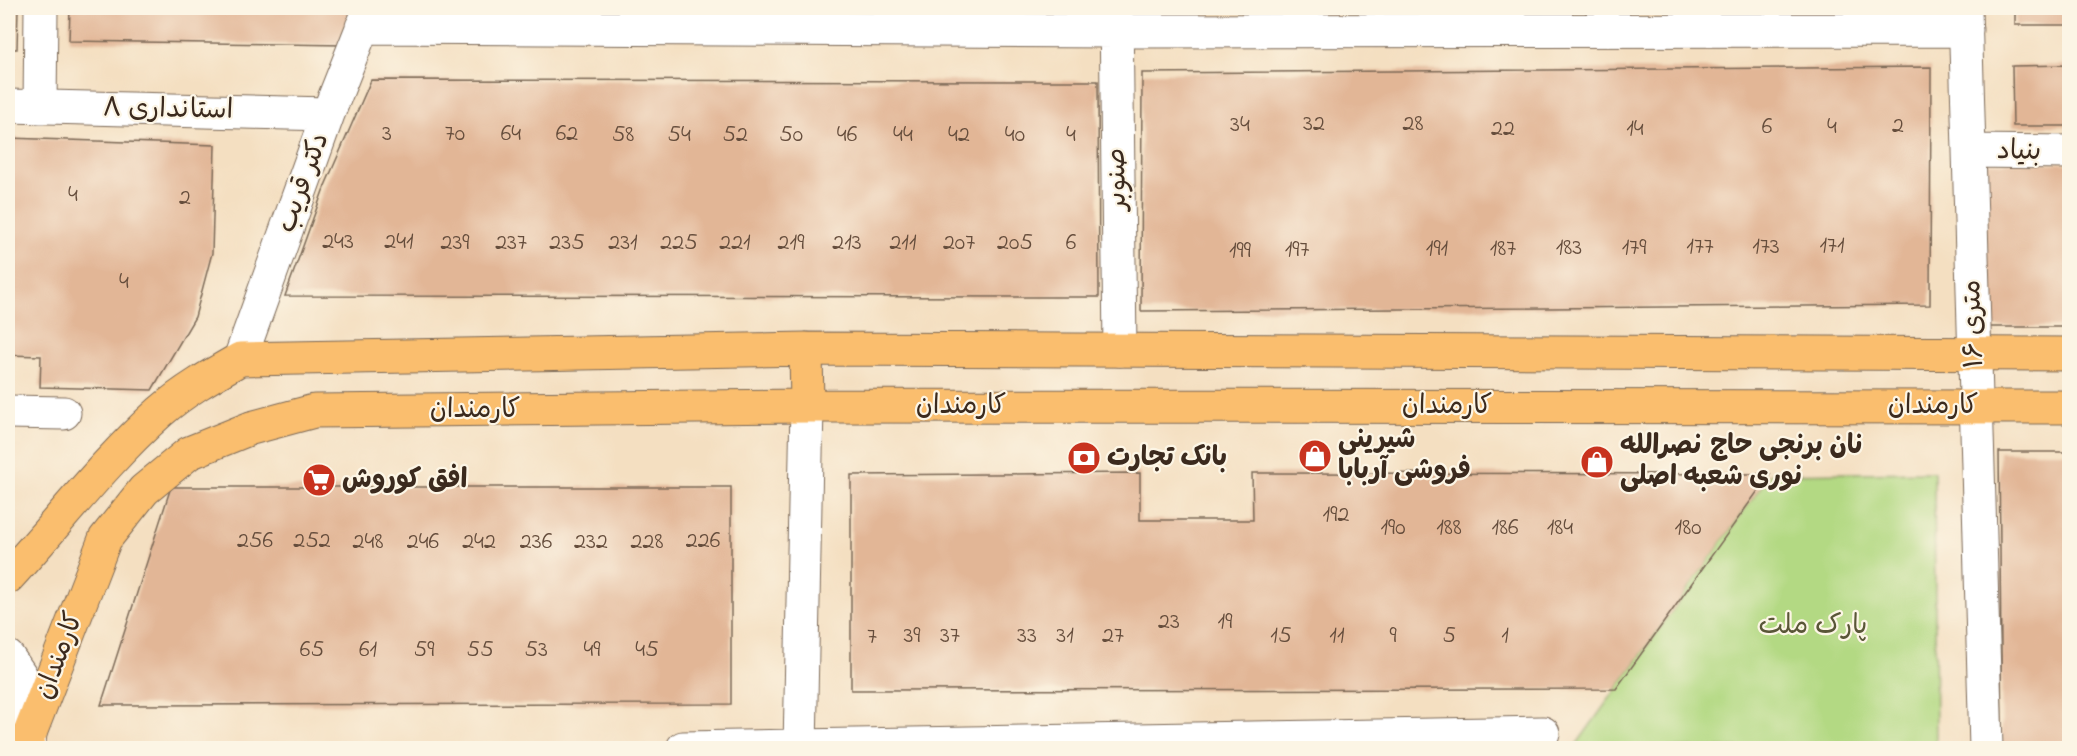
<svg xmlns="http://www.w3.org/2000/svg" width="2077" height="756" font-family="'Indie Flower','Playpen Sans Arabic',sans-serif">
<rect width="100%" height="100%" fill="#fcf5e5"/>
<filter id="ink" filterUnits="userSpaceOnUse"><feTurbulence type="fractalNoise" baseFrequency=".0167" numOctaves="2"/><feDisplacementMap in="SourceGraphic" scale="12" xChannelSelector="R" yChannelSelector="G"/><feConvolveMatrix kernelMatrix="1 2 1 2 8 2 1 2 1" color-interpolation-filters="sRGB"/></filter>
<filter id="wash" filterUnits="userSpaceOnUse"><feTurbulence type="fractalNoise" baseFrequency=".008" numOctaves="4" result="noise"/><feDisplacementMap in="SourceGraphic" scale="24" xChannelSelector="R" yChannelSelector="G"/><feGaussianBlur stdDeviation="1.35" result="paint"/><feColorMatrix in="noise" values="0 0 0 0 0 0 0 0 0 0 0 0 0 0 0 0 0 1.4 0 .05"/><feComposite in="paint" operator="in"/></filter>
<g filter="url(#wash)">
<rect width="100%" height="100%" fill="#f4dfc1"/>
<path fill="#b3d983" stroke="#778250" stroke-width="1.5" d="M1934 472 1936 748H1574L1770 474Z"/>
<g id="blocks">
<path fill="#e2b696" d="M8 8H18L17 49H8Z
M70 8H360L344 45 69 41Z
M2015 8H2070V25H2015Z
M2070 65V126H2013L2012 66Z
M1931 67 1930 305 1141 311 1142 73Z
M371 80 1098 81 1099 297 285 296 324 188Z
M8 138 215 145 212 253 195 317 152 390 40 387 41 356 8 355Z
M1983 163H2070V327H1983Z
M1999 452H2070V748H2002Z
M1140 473V520H1253L1252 473 1770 474 1616 689 851 690V475Z
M171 487H731V704L101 705Z"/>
</g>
</g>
<g filter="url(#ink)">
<use href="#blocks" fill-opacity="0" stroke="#7c6957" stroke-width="1.5"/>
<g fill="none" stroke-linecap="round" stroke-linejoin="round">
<g stroke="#7c6957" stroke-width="35">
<path id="minor" d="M1116 8 1120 350
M1965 10 1986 748
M362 27 1117 31 1966 30
M8 106 328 114
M40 107 41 8
M1969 151 2070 152
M240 359 328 114 370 8
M8 412 64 413
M8 657 21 676 30 733 29 744
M683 748 1543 733
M800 748 807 406"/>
</g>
<g stroke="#7c6957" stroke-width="35">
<path id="major" d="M806 349 807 406
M8 577C58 523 104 462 160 412 184 391 212 375 240 359L806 349 2070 354
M30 733 105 539 144 490 189 453 251 428 314 411 807 406 2070 407"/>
</g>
<use href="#minor" stroke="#fff" stroke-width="33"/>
<use href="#major" stroke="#fabe6e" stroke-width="33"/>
</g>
</g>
<defs>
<g id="shop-disc" transform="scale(1.725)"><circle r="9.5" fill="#c8321e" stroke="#fcf5e5"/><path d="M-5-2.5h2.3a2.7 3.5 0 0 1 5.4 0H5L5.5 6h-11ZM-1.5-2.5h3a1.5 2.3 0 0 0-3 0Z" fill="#fff"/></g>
<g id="bank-disc" transform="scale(1.725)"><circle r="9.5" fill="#c8321e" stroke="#fcf5e5"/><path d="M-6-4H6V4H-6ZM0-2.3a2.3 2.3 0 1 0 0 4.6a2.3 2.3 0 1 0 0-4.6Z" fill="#fff"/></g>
<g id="supermarket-disc" transform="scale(1.725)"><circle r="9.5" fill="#c8321e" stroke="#fcf5e5"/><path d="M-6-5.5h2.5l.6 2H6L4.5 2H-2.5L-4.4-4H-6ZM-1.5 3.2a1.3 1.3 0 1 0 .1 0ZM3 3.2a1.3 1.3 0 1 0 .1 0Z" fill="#fff"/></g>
</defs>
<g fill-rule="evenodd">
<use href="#shop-disc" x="1315" y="456"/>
<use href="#bank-disc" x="1084" y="458"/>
<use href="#shop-disc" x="1597" y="462"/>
<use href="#supermarket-disc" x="319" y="480"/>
</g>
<g text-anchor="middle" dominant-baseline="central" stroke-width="4.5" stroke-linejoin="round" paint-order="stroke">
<g font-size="24" fill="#654d3c">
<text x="1314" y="124">32</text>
<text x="1413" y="124">28</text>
<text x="1240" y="125">34</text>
<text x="1898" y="126">2</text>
<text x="1767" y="127">6</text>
<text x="1832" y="127">4</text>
<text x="1503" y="129">22</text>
<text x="1635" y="129">14</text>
<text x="387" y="134">3</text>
<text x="455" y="134">70</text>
<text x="511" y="134">64</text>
<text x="567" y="134">62</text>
<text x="623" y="135">58</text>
<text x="679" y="135">54</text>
<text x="735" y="135">52</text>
<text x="791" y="135">50</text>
<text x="847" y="135">46</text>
<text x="903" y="135">44</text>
<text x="959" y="135">42</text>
<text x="1015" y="135">40</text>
<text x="1071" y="135">4</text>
<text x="73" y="195">4</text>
<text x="185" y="198">2</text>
<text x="338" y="242">243</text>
<text x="399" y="242">241</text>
<text x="455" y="243">239</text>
<text x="511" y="243">237</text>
<text x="567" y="243">235</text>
<text x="623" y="243">231</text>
<text x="679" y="243">225</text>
<text x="735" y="243">221</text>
<text x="791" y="243">219</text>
<text x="847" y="243">213</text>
<text x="903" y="243">211</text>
<text x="959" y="243">207</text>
<text x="1015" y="243">205</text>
<text x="1071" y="243">6</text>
<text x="1832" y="246">171</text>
<text x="1700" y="247">177</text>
<text x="1766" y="247">173</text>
<text x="1569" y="248">183</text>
<text x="1634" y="248">179</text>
<text x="1437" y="249">191</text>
<text x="1503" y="249">187</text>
<text x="1297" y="250">197</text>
<text x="1240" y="251">199</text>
<text x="124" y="282">4</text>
<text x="1336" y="515">192</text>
<text x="1393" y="528">190</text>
<text x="1449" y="528">188</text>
<text x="1505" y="528">186</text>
<text x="1560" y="528">184</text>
<text x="1688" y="528">180</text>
<text x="255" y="541">256</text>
<text x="312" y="541">252</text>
<text x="703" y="541">226</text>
<text x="368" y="542">248</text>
<text x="423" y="542">246</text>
<text x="479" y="542">242</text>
<text x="536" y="542">236</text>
<text x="591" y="542">232</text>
<text x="647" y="542">228</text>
<text x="1169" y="622">23</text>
<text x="1225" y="622">19</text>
<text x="912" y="636">39</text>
<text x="950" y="636">37</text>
<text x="1027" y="636">33</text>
<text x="1065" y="636">31</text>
<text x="1113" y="636">27</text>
<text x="1281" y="636">15</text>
<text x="1337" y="636">11</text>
<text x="1393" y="636">9</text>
<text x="1449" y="636">5</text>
<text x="1505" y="636">1</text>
<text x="872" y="637">7</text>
<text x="312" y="650">65</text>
<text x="368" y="650">61</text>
<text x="424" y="650">59</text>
<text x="480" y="650">55</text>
<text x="536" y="650">53</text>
<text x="592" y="650">49</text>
<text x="647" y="650">45</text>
</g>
<g font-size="27" fill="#3b2a1e" stroke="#fcf5e5">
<text transform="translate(168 110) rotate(1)">استانداری ۸</text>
<text transform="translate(2019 152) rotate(1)">بنیاد</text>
<text transform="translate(1118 179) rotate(-91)">صنوبر</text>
<text transform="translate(304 183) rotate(-70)">دکتر قریب</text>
<text transform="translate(1974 324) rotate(-92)">۱۶ متری</text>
<text x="961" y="406">کارمندان</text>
<text x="1447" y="406">کارمندان</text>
<text x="1933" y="406">کارمندان</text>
<text x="475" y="410">کارمندان</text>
<text transform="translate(60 656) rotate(-69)">کارمندان</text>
</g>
<g font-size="27" font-weight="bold" fill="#3b2a1e" stroke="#fcf5e5" text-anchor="start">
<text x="1338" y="440">شیرینی<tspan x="1338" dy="31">فروشی آربابا</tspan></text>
<text x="1620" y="446">نان برنجی حاج نصرالله<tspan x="1620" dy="31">نوری شعبه اصلی</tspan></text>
<text x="1107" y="458">بانک تجارت</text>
<text x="342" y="480">افق کوروش</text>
</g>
<g font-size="27" fill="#595637" stroke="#fcf5e5">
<text x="1813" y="626">پارک ملت</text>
</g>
</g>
<rect width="2077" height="756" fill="none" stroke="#fcf5e5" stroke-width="30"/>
</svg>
